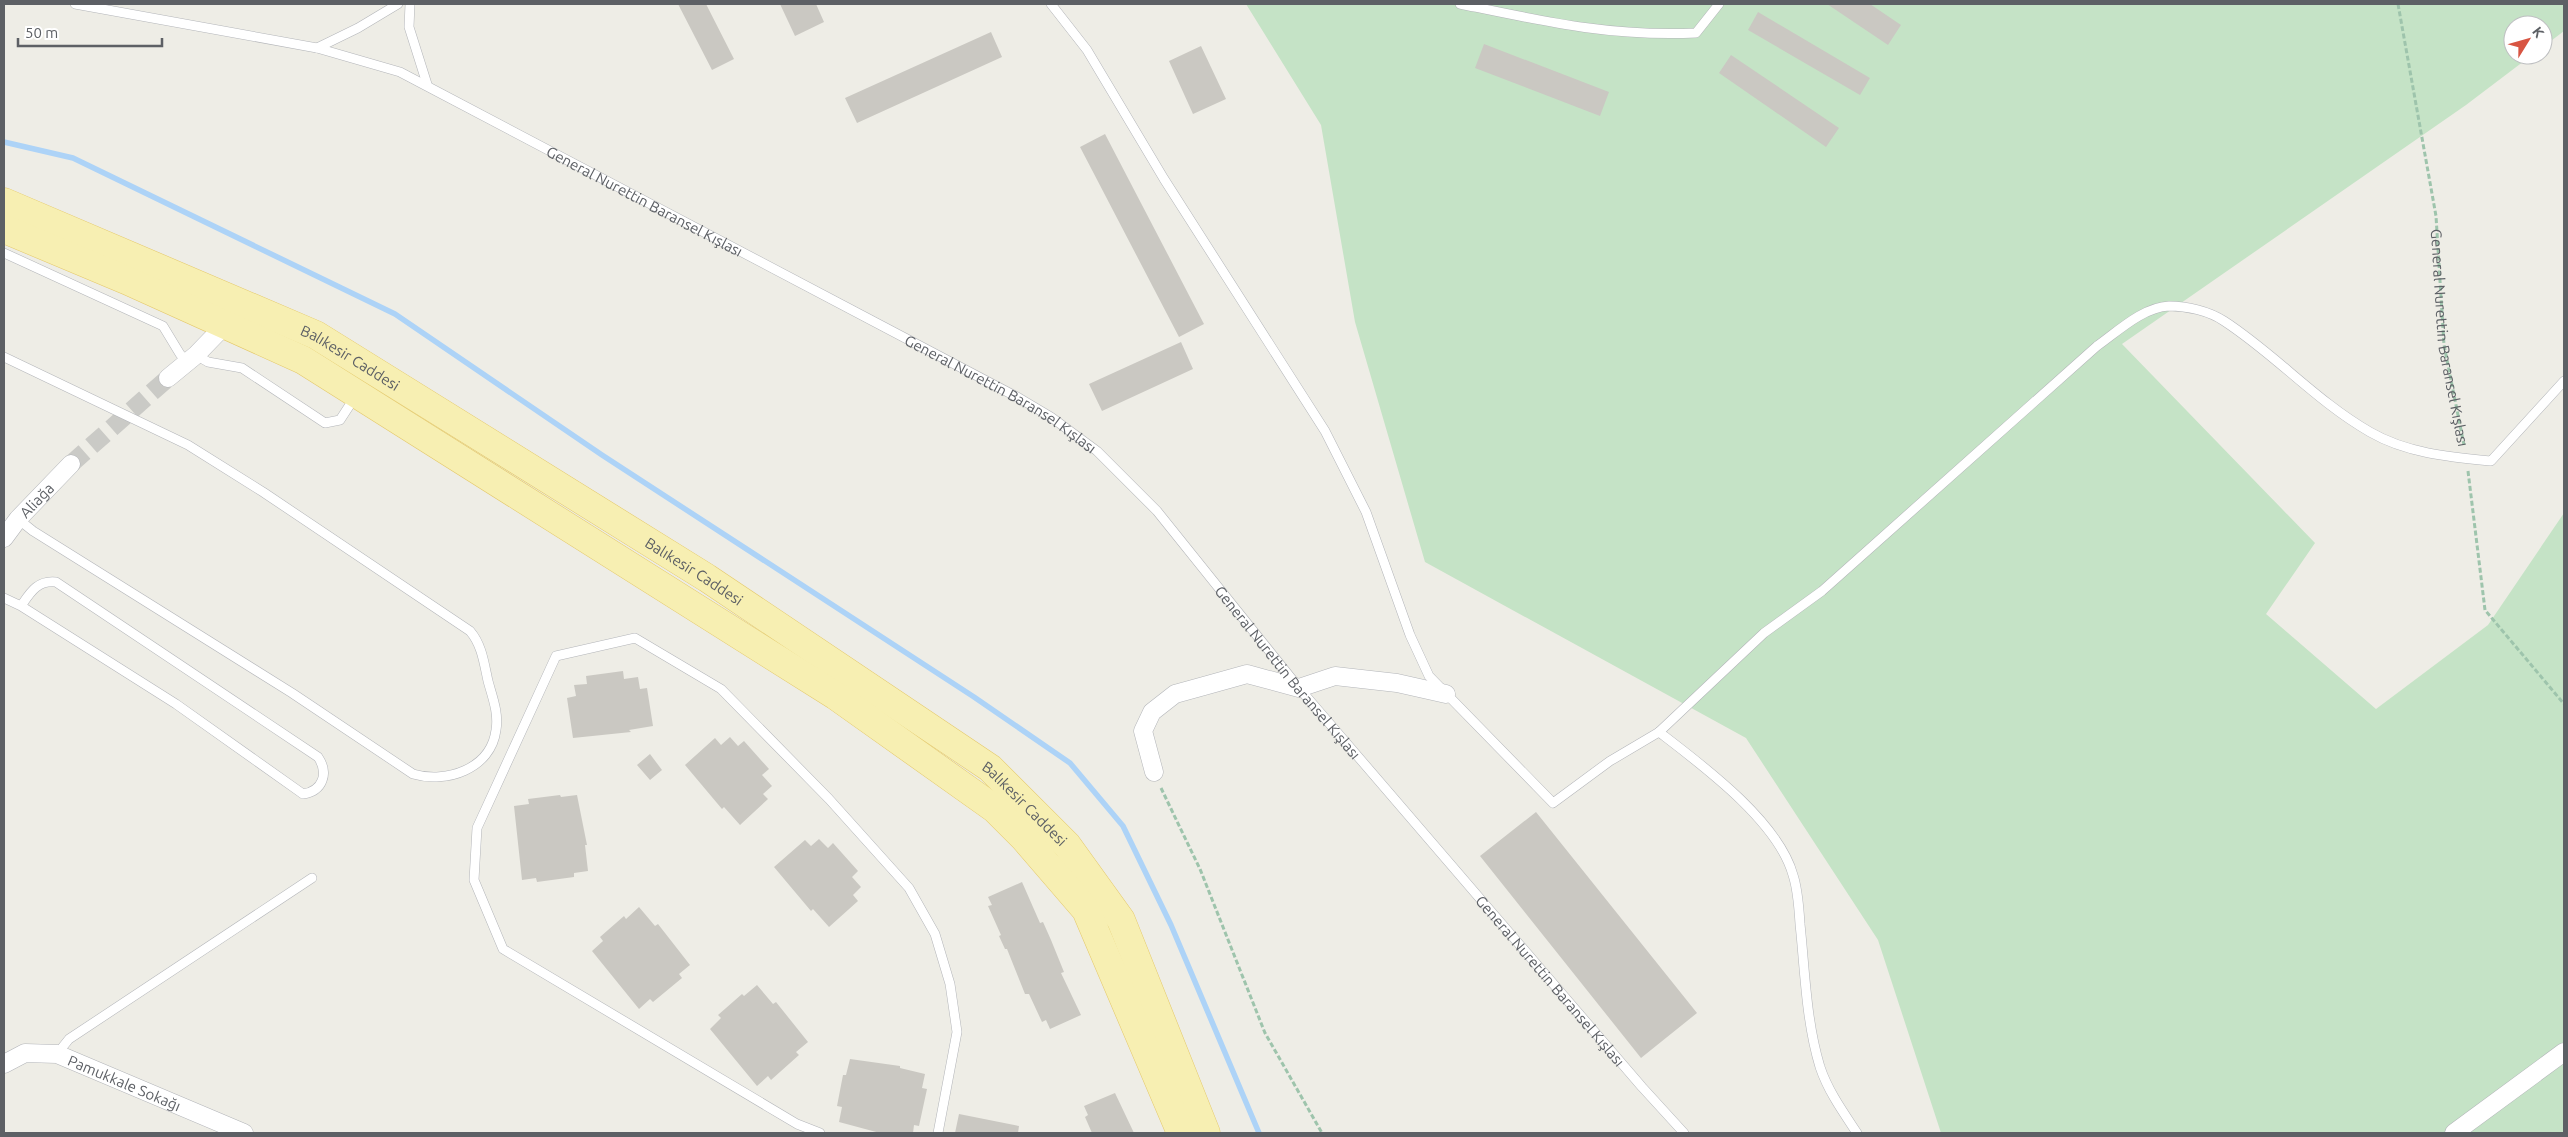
<svg xmlns="http://www.w3.org/2000/svg" width="2568" height="1137" font-family="Ubuntu,sans-serif">
<rect width="100%" height="100%" fill="#eeede6"/>
<path fill="#c5e3c6" d="M1246 4H2564V31L2543 47V25H2513V55H2532L2466 105 2122 344 2315 543 2266 614 2376 709 2488 625 2564 513V1133H1941L1878 940 1746 738 1425 562 1355 322 1321 125Z"/>
<g fill="none" stroke-linecap="round" stroke-linejoin="round">
<path stroke="#add3f7" stroke-width="5.5" d="M4 142 73 158 395 314 602 455 974 697 1070 763 1123 826 1171 925 1259 1133"/>
</g>
<path fill="#cac8c2" d="M678 4H706L734 59 712 70Z
M780 4H816L824 22 795 36Z
M1827 4H1870L1901 25 1888 45Z
M1758 12 1870 78 1860 95 1748 30Z
M991 32 1002 57 857 123 845 98Z
M1484 44 1609 92 1600 116 1475 68Z
M1201 46 1226 99 1193 114 1169 61Z
M1731 55 1839 128 1826 147 1719 73Z
M1105 134 1204 324 1179 337 1080 147Z
M1181 342 1193 369 1102 411 1089 384Z
M623 671 624 679 638 677 640 689 647 688 653 726 629 730 631 732 573 738 567 698 576 696 574 685 587 684 586 676Z
M730 737 738 746 744 741 769 769 762 775 772 786 763 794 768 799 740 825 724 807 722 809 685 765 715 738 721 745Z
M650 754 662 770 650 780 637 765Z
M560 795 561 797 577 795 587 845H585L588 871 574 873V877L537 882 536 878 522 880 514 806 529 804 528 799Z
M1536 812 1697 1013 1641 1058 1480 856Z
M819 839 828 848 833 843 858 871 852 877 861 887 853 895 858 901 829 927 813 909 811 911 774 867 805 840 811 846Z
M1022 882 1040 923 1043 922 1051 940 1064 972 1061 973 1081 1015 1050 1029 1046 1020 1042 1022 1029 994H1025L1007 949H1005L999 936 1001 935 988 906 992 905 988 897Z
M639 907 655 926 658 924 690 965 679 974 682 978 653 1002 650 999 639 1009 592 951 603 941 600 937 624 916 626 919Z
M757 985 773 1004 776 1002 808 1042 796 1052 799 1055 771 1080 768 1076 757 1086 710 1029 721 1018 718 1015 742 994 744 996Z
M850 1059 900 1066V1068L925 1074 922 1088 927 1089 919 1126 914 1125 913 1133H880L839 1122 842 1107 837 1106 843 1075H846Z
M1115 1093 1134 1133H1092L1085 1117 1088 1115 1084 1106Z
M959 1114 1019 1126 1018 1133H955Z"/>
<g fill="none" stroke-linecap="round" stroke-linejoin="round">
<path stroke="#cacac6" stroke-width="18" stroke-dasharray="18 9" stroke-linecap="butt" d="M71 464 168 378"/>
<g stroke="#b3b5b9" stroke-width="10">
<g id="lane">
<path id="s2" d="M75 4 317 48 400 72 1019 398 1051 417 1097 451 1157 511 1299 688 1642 1087 1684 1133"/>
<path d="M410 4 409 27 427 84"/>
<path d="M1051 4 1087 50 1164 179 1325 431 1366 512 1410 635 1429 676 1553 803 1610 761 1659 732 1764 633 1822 591 2097 346C2117 332 2143 307 2169 306 2187 306 2209 311 2224 321 2275 354 2316 401 2370 432 2406 453 2449 457 2491 461L2564 381"/>
<path d="M1460 4C1542 21 1611 37 1696 33L1719 4"/>
<path d="M317 48 358 28 398 4"/>
<path d="M4 253 163 326 180 354 187 362"/>
<path d="M196 355 208 362 242 368 325 423 340 420 355 397"/>
<path d="M4 357 188 445 263 492 470 631C482 645 484 663 488 681 492 696 499 713 496 730 491 769 446 784 413 774L292 693 33 531 18 519"/>
<path d="M4 598 21 606 176 704 303 794C323 791 329 773 318 757L56 582C37 580 30 593 21 606"/>
<path d="M1659 732C1702 765 1778 821 1793 875 1798 890 1799 908 1800 924 1805 971 1806 1021 1820 1067 1828 1091 1843 1112 1857 1133"/>
<path d="M57 1054 69 1039 312 878"/>
<path d="M820 1133 797 1124 503 949 474 880 477 828 556 656 635 638 721 689 829 799 909 888 935 934 950 984 957 1032 938 1133"/>
</g>
</g>
<g stroke="#b3b5b9" stroke-width="19">
<g id="street">
<path d="M168 378 196 355 225 325"/>
<path id="s3" d="M4 538 18 519 71 464"/>
<path d="M1154 772 1143 731 1152 712 1175 694 1204 686 1247 674 1299 688 1335 676 1397 683 1446 694"/>
<path id="s4" d="M4 1064 25 1053 57 1054 244 1133"/>
<path d="M2454 1133 2564 1052"/>
</g>
</g>
<g stroke="#e4c869" stroke-width="29">
<g id="primary">
<path id="s5" d="M4 202 316 335 707 578 990 768 1067 845 1121 920 1206 1133"/>
<path d="M4 229 126 280 303 360 836 696 995 809 1024 838 1086 910 1181 1133"/>
</g>
</g>
<g stroke="#9ec4ac" stroke-width="3" stroke-dasharray="5 2.5" stroke-linecap="butt">
<path id="s1" d="M2398 4 2436 216 2444 345 2464 445"/>
<path d="M2468 471 2485 610 2564 704"/>
<path d="M1161 788 1200 869 1265 1033 1322 1133"/>
</g>
<use href="#lane" stroke="#fff" stroke-width="9"/>
<use href="#street" stroke="#fff" stroke-width="18"/>
<use href="#primary" stroke="#f7efb2" stroke-width="28"/>
</g>
<g text-anchor="middle" dominant-baseline="central" stroke-width="4" stroke-linejoin="round" paint-order="stroke">
<g font-size="15" fill="#5d6065" stroke="#fff">
<text stroke="none"><textPath href="#s2" startOffset="609">General Nurettin Baransel Kışlası</textPath></text>
<text stroke="none"><textPath href="#s1" startOffset="338">General Nurettin Baransel Kışlası</textPath></text>
<text stroke="none"><textPath href="#s5" startOffset="380">Balıkesir Caddesi</textPath></text>
<text stroke="none"><textPath href="#s2" startOffset="1014">General Nurettin Baransel Kışlası</textPath></text>
<text stroke="none"><textPath href="#s3" startOffset="50">Aliağa</textPath></text>
<text stroke="none"><textPath href="#s5" startOffset="785">Balıkesir Caddesi</textPath></text>
<text stroke="none"><textPath href="#s2" startOffset="1419">General Nurettin Baransel Kışlası</textPath></text>
<text stroke="none"><textPath href="#s5" startOffset="1190">Balıkesir Caddesi</textPath></text>
<text stroke="none"><textPath href="#s2" startOffset="1824">General Nurettin Baransel Kışlası</textPath></text>
<text stroke="none"><textPath href="#s4" startOffset="129">Pamukkale Sokağı</textPath></text>
</g>
</g>
<rect width="2568" height="1137" fill="none" stroke="#5d6065" stroke-width="10"/>
<g transform="translate(2528 40) rotate(53)"><circle r="24" fill="#ffffff" stroke="#bebfc1"/>
<path d="M0-4L9 19L0 12L-9 19Z" fill="#d85542"/>
<text y="-8" font-size="14" font-weight="bold" text-anchor="middle" fill="#5d6065">K</text>
</g>
<path d="M18 38v8h144v-8" fill="none" stroke="#5d6065" stroke-width="2.5"/>
<text x="25" y="38" font-size="15" fill="#5d6065" stroke="#ffffff" stroke-width="4" paint-order="stroke">50 m</text>
</svg>
